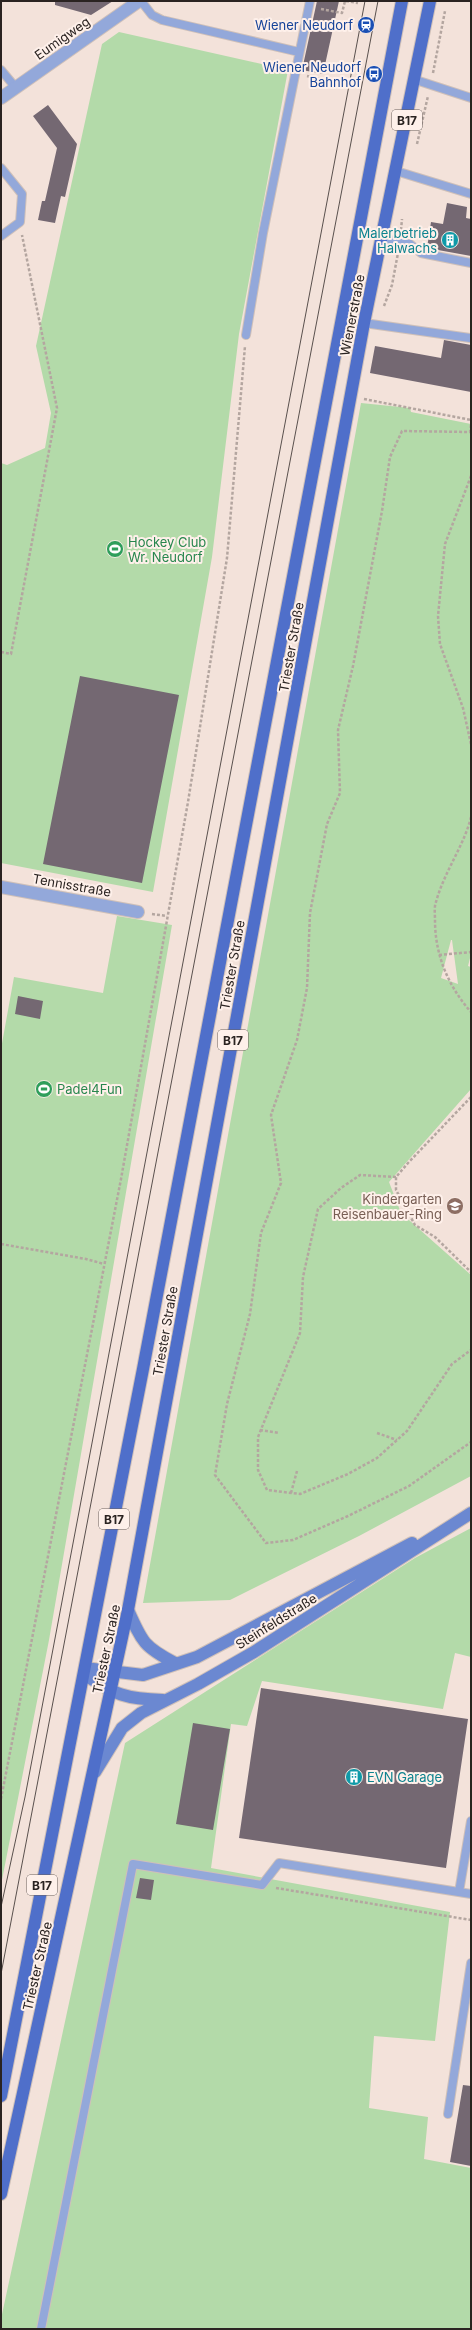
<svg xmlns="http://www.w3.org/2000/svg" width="472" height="2330" font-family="Inter,sans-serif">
<rect width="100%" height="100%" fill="#f3e2da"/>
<path fill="#b3daa9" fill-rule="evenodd" d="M119 32 288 70 239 334 212 557 153 892 1 863V463L7 465 45 448 51 413 36 346 102 44Z
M361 403 410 408 411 412 471 424V954L468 966 471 967V1089L389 1182 401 1213 471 1275V1476L359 1536 230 1600 143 1603ZM451 940H452L458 984 441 978Z
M117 916 172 925 49 1640 1 1885V1049L14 977 103 993Z
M471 1528V1657L455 1653 443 1709 262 1681 247 1726 231 1724 211 1868 450 1912 435 2041 374 2036 369 2108 428 2117 424 2159 471 2168V2329H1V2319L125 1743 415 1558Z"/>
<path fill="#746872" d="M55 1H113L91 15 55 5Z
M317 1H339L323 74 302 70Z
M48 105 77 144 65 197 61 196 55 223 38 220 42 201H45L57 148 33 116Z
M447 203 467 207 466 218 471 219V256L427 248 431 222 443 224Z
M444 340 471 345V392L370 373 375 346 441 358Z
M80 676 179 695 142 883 43 864Z
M18 996 43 1001 40 1019 15 1014Z
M261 1688 468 1719 446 1868 239 1838Z
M193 1723 230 1729 213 1830 176 1824Z
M140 1878 154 1880 151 1900 136 1898Z
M463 2085 471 2086V2166L450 2162Z"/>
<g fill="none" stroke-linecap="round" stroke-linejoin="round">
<g stroke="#cfc0b9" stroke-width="10">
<path id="lane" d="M141 1 152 15 162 20 299 52
M1 70 16 88
M416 80 471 98
M1 168 22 194 20 222 1 236
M396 171 471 194
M380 238 410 244 421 253 471 263
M364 323 470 338
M246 335 263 233 310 1
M459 1892 471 1821
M448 2114 471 1963
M41 2329 133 1864 262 1885 279 1863 471 1894"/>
</g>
<g stroke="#cfc0b9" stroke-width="14">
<path id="street" d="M1 98 139 1
M1 887 138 912"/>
</g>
<g stroke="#cfc0b9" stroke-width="14">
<path id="secondary" d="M128 1610C142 1642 144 1647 175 1663
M85 1668 143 1675 197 1657 412 1543
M84 1674C115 1695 126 1699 163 1700
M95 1772 122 1728 141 1713 198 1684 254 1652 471 1513"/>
</g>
<g stroke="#cfc0b9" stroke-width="14">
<path id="primary" d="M1 2096 143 1369 402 1
M1 2194 128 1610 364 323 430 1"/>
</g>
<path stroke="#b4a6a0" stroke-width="2.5" stroke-dasharray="3 2" stroke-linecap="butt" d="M346 1 358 3
M321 9 342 13 345 1
M433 73 445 11
M307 76 328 81
M417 144 428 96
M401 230 402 219
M384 306 392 285 398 253
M364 399 471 420
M471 425 470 432 402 431 390 457 382 511 353 666 338 730 340 793 327 824 310 913 307 988 297 1040 271 1115 281 1183 261 1233 250 1314 227 1404 215 1475 266 1543 293 1540 348 1516 409 1486 471 1442
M471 476 445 544 438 616 440 644 463 708 471 744
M1 652 11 654 57 408 22 235
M471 817C464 846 444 872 436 902 434 907 435 914 435 920 435 955 448 986 471 1012
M152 914 167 916
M439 955 471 952
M471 1097 408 1163 396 1177V1190L415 1225 435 1237 471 1272
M396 1177 360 1175 341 1188 318 1209 303 1277 300 1333 258 1437V1470L267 1490 300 1494 348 1474 377 1458 407 1431 452 1364 471 1350
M1 1244 86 1259 104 1264
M260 1430 279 1433
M377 1433 397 1440
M291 1493 297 1471
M1 1799 121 1179 188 802 227 558 245 346
M276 1888 471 1920"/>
<use href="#lane" stroke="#93a8da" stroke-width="8"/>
<use href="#street" stroke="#93a8da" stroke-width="12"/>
<use href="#secondary" stroke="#6b88d1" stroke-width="12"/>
<use href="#primary" stroke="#4f6fca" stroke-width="12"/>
<path stroke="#59504d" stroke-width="1" d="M1 1907 25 1797 365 1
M1 1974 378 1"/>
</g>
<defs>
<g id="station-disc" transform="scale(0.9)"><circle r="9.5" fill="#1a4fb4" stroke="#fef0ea"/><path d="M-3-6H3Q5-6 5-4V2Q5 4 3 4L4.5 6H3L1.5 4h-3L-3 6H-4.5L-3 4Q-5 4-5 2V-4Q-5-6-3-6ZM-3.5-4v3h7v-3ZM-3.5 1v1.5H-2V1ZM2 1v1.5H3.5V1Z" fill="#fff"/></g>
<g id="bus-disc" transform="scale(0.9)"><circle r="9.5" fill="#1a4fb4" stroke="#fef0ea"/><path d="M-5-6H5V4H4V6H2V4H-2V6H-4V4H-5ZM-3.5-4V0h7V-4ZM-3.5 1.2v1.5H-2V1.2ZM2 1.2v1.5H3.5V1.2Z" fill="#fff"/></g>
<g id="building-disc" transform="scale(0.9)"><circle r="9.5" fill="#0f9aa8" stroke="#fef0ea"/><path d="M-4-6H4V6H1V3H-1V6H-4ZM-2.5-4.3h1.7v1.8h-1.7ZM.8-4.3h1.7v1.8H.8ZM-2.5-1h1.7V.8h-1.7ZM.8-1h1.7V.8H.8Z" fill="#fff"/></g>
<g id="stadium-disc" transform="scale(0.9)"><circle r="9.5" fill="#2e9e5b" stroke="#fef0ea"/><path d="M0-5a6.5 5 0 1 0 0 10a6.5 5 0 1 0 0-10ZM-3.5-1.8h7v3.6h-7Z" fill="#fff"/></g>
<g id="school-disc" transform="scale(0.9)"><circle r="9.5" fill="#8d6e63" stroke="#fef0ea"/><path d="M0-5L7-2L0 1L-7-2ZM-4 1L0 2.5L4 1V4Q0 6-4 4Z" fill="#fff"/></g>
</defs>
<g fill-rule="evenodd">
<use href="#station-disc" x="366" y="25"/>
<use href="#bus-disc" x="374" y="74"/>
<use href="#building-disc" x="450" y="240"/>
<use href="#stadium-disc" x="115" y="549"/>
<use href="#stadium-disc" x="44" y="1089"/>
<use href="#school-disc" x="455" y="1206"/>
<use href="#building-disc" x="354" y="1777"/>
</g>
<g text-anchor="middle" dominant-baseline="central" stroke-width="4" stroke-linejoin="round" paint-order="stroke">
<g fill="#fef0ea" stroke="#6a605d" stroke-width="1">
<rect x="392" y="110" width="30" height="20" rx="3"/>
<rect x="218" y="1030" width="30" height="20" rx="3"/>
<rect x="99" y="1509" width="30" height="20" rx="3"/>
<rect x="27" y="1875" width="30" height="20" rx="3"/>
</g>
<g font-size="12" font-weight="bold" fill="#2a2321">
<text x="407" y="120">B17</text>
<text x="233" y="1040">B17</text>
<text x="114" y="1519">B17</text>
<text x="42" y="1885">B17</text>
</g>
<g font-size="13" fill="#164399" stroke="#fef0ea" text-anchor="end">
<text x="353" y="25">Wiener Neudorf</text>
<text x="361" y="67">Wiener Neudorf<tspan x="361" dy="15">Bahnhof</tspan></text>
</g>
<g font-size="13" fill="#2a2321" stroke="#fef0ea">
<text transform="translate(62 38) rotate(-35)">Eumigweg</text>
<text transform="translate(352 315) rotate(-79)">Wienerstraße</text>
<text transform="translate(291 647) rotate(-80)">Triester Straße</text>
<text transform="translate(72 885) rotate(10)">Tennisstraße</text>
<text transform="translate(232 965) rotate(-80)">Triester Straße</text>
<text transform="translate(165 1331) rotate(-80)">Triester Straße</text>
<text transform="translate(276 1621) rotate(-32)">Steinfeldstraße</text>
<text transform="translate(106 1649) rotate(-78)">Triester Straße</text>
<text transform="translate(37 1966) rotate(-77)">Triester Straße</text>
</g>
<g font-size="13" fill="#0d838f" stroke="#fef0ea" text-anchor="end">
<text x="437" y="233">Malerbetrieb<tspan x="437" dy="15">Halwachs</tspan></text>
<text x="367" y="1777" text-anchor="start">EVN Garage</text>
</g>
<g font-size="13" fill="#27864d" stroke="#fef0ea" text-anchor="start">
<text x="128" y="542">Hockey Club<tspan x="128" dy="15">Wr. Neudorf</tspan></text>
<text x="57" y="1089">Padel4Fun</text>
</g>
<g font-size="13" fill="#785e54" stroke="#fef0ea" text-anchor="end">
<text x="442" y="1199">Kindergarten<tspan x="442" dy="15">Reisenbauer-Ring</tspan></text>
</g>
</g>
<rect width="472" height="2330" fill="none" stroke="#2a2321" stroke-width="4"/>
</svg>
